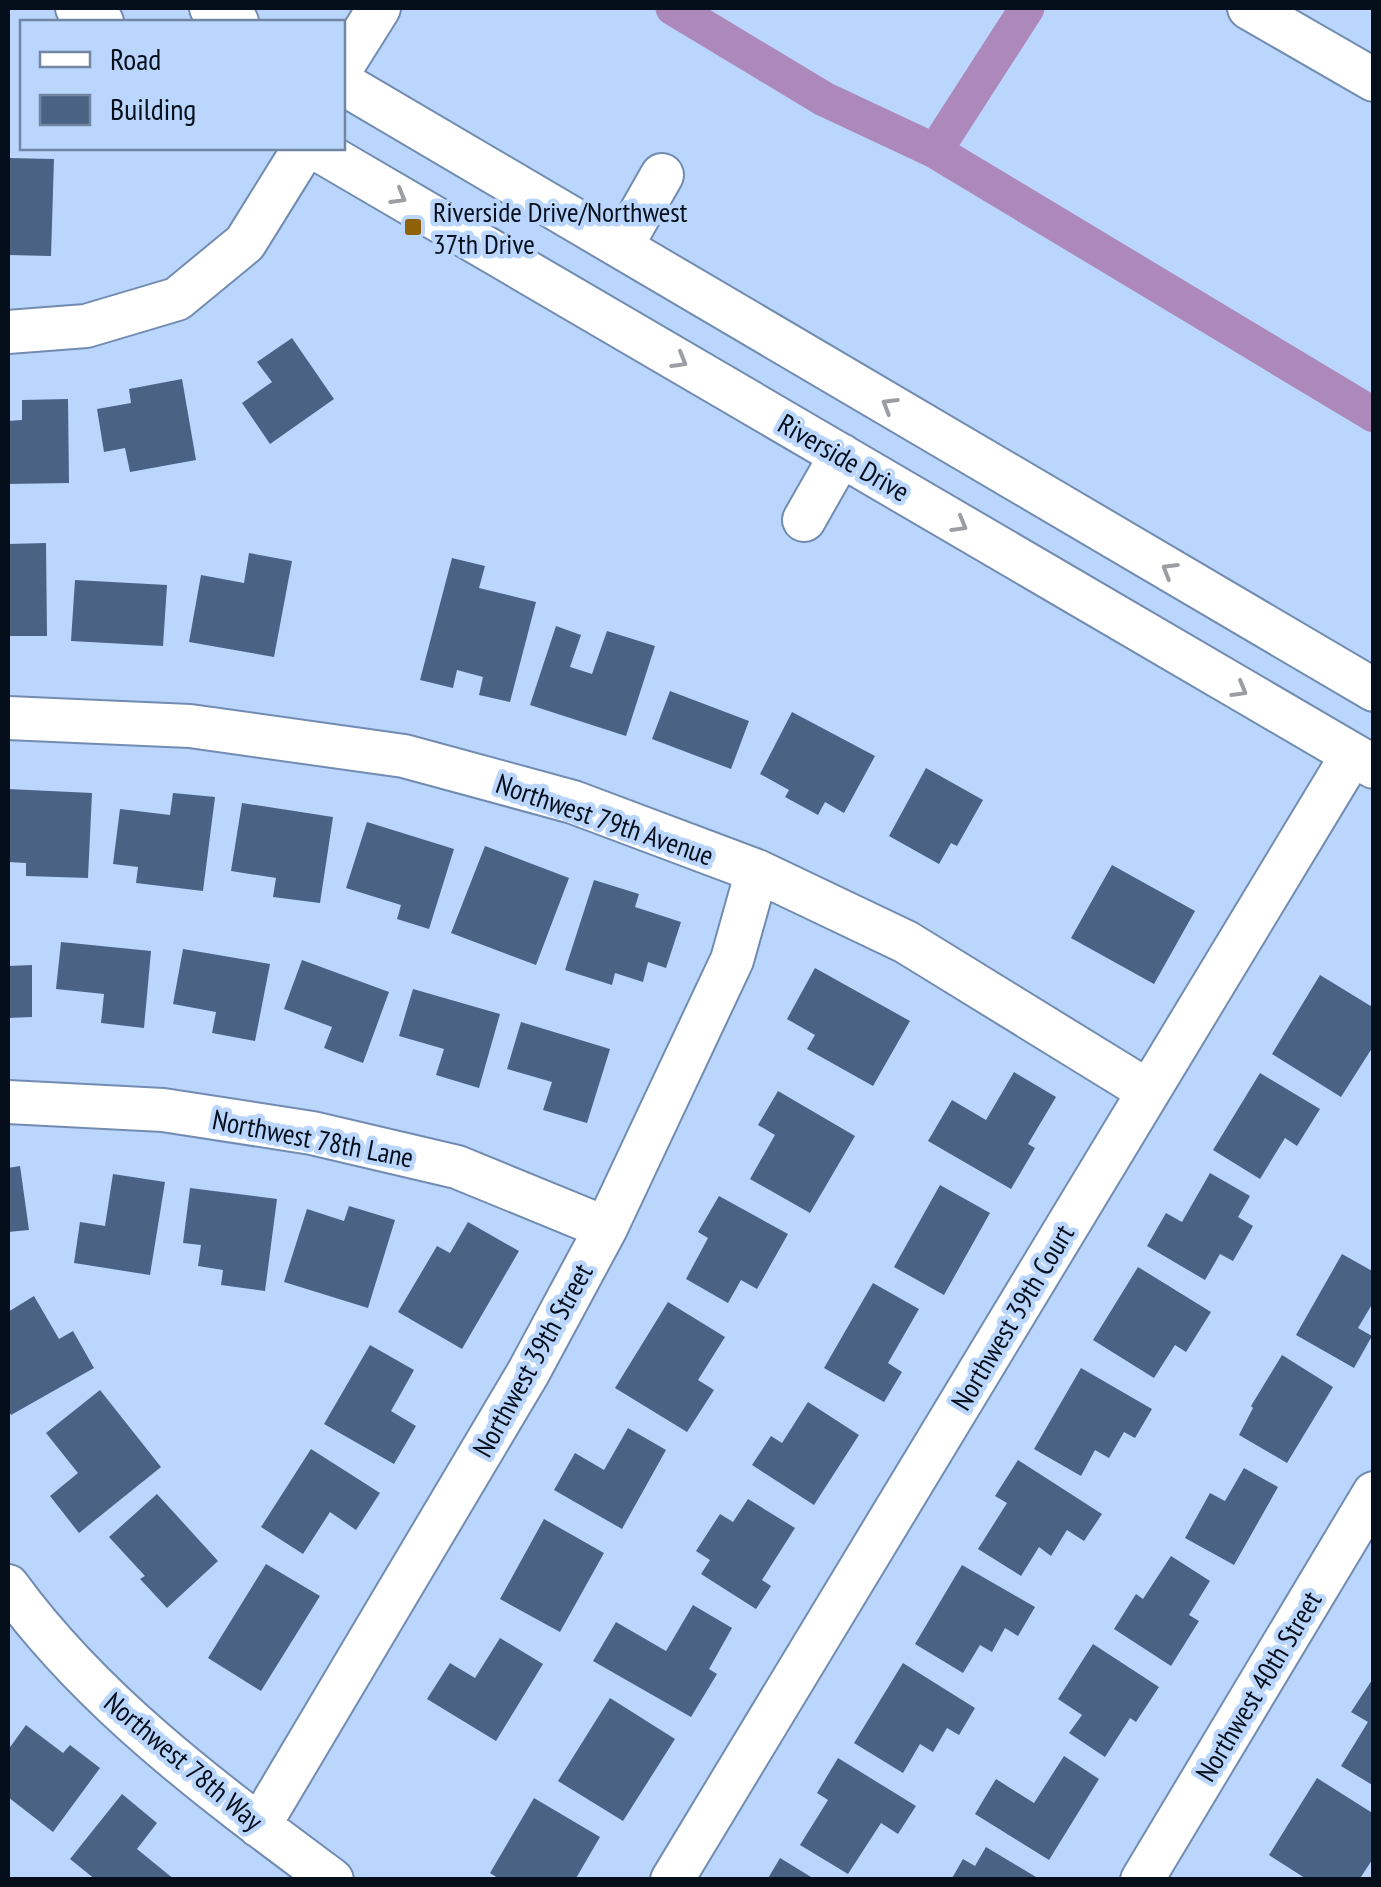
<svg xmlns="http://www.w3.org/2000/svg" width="1381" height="1887" font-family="'PT Sans Narrow',sans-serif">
<rect width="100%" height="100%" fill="#bad6fd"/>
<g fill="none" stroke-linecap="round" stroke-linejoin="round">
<path stroke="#ad88ba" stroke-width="35" d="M673 8 824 99 935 151 1374 415
M935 151 1027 8"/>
</g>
<path fill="#4a6385" d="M8 158 54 159 51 256 8 255Z
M292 338 334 399 270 444 242 403 272 382 257 362Z
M182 379 196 460 130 472 125 448 104 452 97 409 131 403 129 389Z
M68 399 69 483 8 484V421L22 420V400Z
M46 543 47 636H8V544Z
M249 553 292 561 274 657 189 642 201 575 244 583Z
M452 558 485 566 479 588 536 602 510 702 479 695 483 677 457 670 453 688 420 680Z
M75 580 167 585 163 646 71 641Z
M556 626 581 635 570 667 592 674 607 631 655 646 626 736 530 705Z
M670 691 749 721 731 769 652 739Z
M792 712 875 756 844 813 825 802 818 815 785 797 789 790 760 774Z
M926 768 983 800 957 846 951 843 939 864 889 836Z
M8 789 92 793 88 878 26 876V863L8 862Z
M173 793 215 797 203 891 136 883 138 867 113 864 120 809 170 815Z
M242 803 333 817 320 903 273 897 276 878 231 871Z
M367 822 454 849 429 929 397 919 401 905 346 888Z
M485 846 569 878 536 965 451 933Z
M1112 865 1195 911 1154 984 1071 938Z
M594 880 639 894 635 907 681 922 666 968 648 962 643 982 615 973 612 985 565 970Z
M61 942 151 951 144 1028 101 1023 104 994 56 989Z
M183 949 270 964 255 1041 212 1033 216 1012 173 1004Z
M302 960 389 992 363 1063 324 1048 332 1027 284 1009Z
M32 965V1017L8 1018V966Z
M815 968 910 1021 873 1086 807 1049 815 1035 787 1019Z
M1320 975 1374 1008V1045L1341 1097 1272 1054Z
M413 989 500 1014 479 1088 436 1075 444 1049 399 1036Z
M521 1022 610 1049 587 1123 543 1110 552 1082 507 1069Z
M1014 1072 1056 1097 1028 1144 1035 1148 1011 1189 928 1141 952 1100 986 1120Z
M1260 1073 1320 1109 1297 1146 1285 1138 1260 1179 1213 1150Z
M778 1091 855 1136 810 1213 750 1179 775 1135 758 1125Z
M20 1166 29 1230 8 1232V1168Z
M1210 1173 1250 1196 1238 1217 1253 1226 1233 1261 1220 1254 1205 1280 1147 1246 1166 1213 1182 1222Z
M113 1174 165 1182 150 1275 74 1263 80 1222 105 1226Z
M940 1185 990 1213 944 1295 894 1267Z
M190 1188 277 1199 265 1291 221 1285 223 1270 198 1266 201 1245 183 1243Z
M719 1196 788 1234 757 1289 741 1280 728 1303 686 1279 708 1238 698 1232Z
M349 1206 395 1220 368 1308 284 1282 307 1209 344 1221Z
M468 1222 519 1251 462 1349 398 1312 437 1246 450 1253Z
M1342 1254 1374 1272V1301L1358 1328 1372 1336 1354 1368 1296 1335Z
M1138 1267 1211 1312 1186 1352 1175 1345 1154 1378 1093 1340Z
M873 1283 919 1309 888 1363 902 1372 884 1402 824 1368Z
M34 1296 59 1339 73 1331 94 1368 11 1415 8 1409V1312Z
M668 1302 725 1337 698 1380 714 1390 687 1432 615 1388Z
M370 1345 414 1370 391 1411 416 1426 394 1464 324 1424Z
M1282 1355 1333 1387 1287 1463 1239 1435 1253 1408 1251 1406Z
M1081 1368 1152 1409 1135 1438 1124 1432 1109 1458 1095 1450 1081 1476 1034 1449Z
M100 1390 161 1467 79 1533 50 1496 78 1473 46 1433Z
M808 1402 859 1435 814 1505 752 1465 771 1436 782 1443Z
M628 1428 666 1450 622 1529 554 1490 575 1453 604 1470Z
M311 1449 380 1493 356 1530 330 1512 303 1554 261 1527Z
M1018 1460 1102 1514 1084 1541 1067 1530 1051 1556 1039 1547 1021 1576 978 1549 1007 1503 995 1496Z
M1244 1468 1278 1487 1234 1565 1185 1538 1210 1493 1225 1501Z
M157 1494 218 1561 167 1608 140 1579 145 1576 109 1537Z
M748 1499 795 1528 762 1580 771 1586 756 1609 701 1574 710 1560 696 1551 720 1514 733 1522Z
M544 1519 604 1553 560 1632 500 1599Z
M1171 1556 1210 1581 1189 1615 1199 1621 1171 1666 1114 1629 1136 1594 1143 1599Z
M266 1564 320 1596 261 1691 208 1658Z
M962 1565 1035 1607 1018 1636 1005 1628 992 1652 980 1645 963 1673 915 1644Z
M693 1605 732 1628 709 1669 717 1674 691 1717 593 1661 616 1622 666 1651Z
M500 1638 543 1664 496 1741 427 1699 450 1663 475 1678Z
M1093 1644 1159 1687 1136 1722 1130 1718 1105 1757 1069 1733 1082 1715 1058 1699Z
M903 1663 975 1708 959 1735 947 1728 933 1752 920 1744 903 1773 854 1743Z
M1374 1677V1786L1341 1766 1368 1722 1351 1712Z
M610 1698 675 1739 623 1821 558 1781Z
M26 1725 63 1753 70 1745 100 1768 53 1832 8 1797V1750Z
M1064 1756 1099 1779 1049 1860 975 1814 996 1779 1034 1803Z
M838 1758 916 1806 898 1834 881 1823 848 1874 800 1845 828 1800 817 1793Z
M1317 1778 1374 1814V1857L1359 1880H1308L1269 1855Z
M122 1794 157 1823 137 1849 175 1880H96L70 1859Z
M534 1798 600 1837 575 1880H501L490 1873Z
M986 1847 1041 1880H951L963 1859 975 1866Z
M780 1858 816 1880H767Z"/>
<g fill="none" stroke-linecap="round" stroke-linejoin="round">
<g stroke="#728cb1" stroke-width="46">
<path id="minor" d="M77 8 102 22
M211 8 237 22
M1249 8 1374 80
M342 67 379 8
M342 83 1374 690
M315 148 1374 767
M621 247 662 175
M8 332 86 326 177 299 245 243 304 148
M804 520 841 455
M8 718 190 726 404 756 573 802 757 871 906 942 1148 1091
M8 1102 163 1110 312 1133 457 1167 606 1228
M8 1586C94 1704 215 1793 332 1880
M259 1826 528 1373 606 1228 732 960 757 871
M672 1880 1352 755
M1142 1880 1374 1493"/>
</g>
<use href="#minor" stroke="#fff" stroke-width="42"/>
</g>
<defs><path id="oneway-chevron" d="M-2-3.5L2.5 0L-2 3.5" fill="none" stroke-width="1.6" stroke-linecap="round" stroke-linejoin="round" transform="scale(2.5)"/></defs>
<g stroke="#9b9fa4">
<use href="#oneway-chevron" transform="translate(399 197) rotate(30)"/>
<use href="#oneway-chevron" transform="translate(680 361) rotate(30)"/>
<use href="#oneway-chevron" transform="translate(889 405) rotate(-149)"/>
<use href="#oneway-chevron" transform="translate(960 525) rotate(30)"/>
<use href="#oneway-chevron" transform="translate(1169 570) rotate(-149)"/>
<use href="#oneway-chevron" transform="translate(1240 690) rotate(30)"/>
</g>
<rect fill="#8f6209" stroke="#bad6fd" stroke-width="4" x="403" y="217" width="20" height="20" rx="5"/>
<g text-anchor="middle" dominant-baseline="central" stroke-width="9" stroke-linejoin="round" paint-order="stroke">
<g font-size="28" fill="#050e1b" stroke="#bad6fd" text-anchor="start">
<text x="433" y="211">Riverside Drive/Northwest<tspan x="433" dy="32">37th Drive</tspan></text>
</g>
<g font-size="28" fill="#050e1b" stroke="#bad6fd">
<text transform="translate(844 457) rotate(30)">Riverside Drive</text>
<text transform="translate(605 819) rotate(19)">Northwest 79th Avenue</text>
<text transform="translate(313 1138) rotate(11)">Northwest 78th Lane</text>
<text transform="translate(1012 1317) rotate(-59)">Northwest 39th Court</text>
<text transform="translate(532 1360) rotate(-61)">Northwest 39th Street</text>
<text transform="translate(1258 1686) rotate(-59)">Northwest 40th Street</text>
<text transform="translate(184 1761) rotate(40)">Northwest 78th Way</text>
</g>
</g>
<rect width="1381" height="1887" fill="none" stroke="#050e1b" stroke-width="20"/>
<rect x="20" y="20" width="325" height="130" fill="#bad6fd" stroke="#7286a3" stroke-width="2.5"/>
<rect x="40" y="52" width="50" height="15" fill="#ffffff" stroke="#7286a3" stroke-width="2.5"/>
<text x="110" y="70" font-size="30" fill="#050e1b">Road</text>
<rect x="40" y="95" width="50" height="30" fill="#4a6385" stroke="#7286a3" stroke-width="2.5"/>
<text x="110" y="120" font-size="30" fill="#050e1b">Building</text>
</svg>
